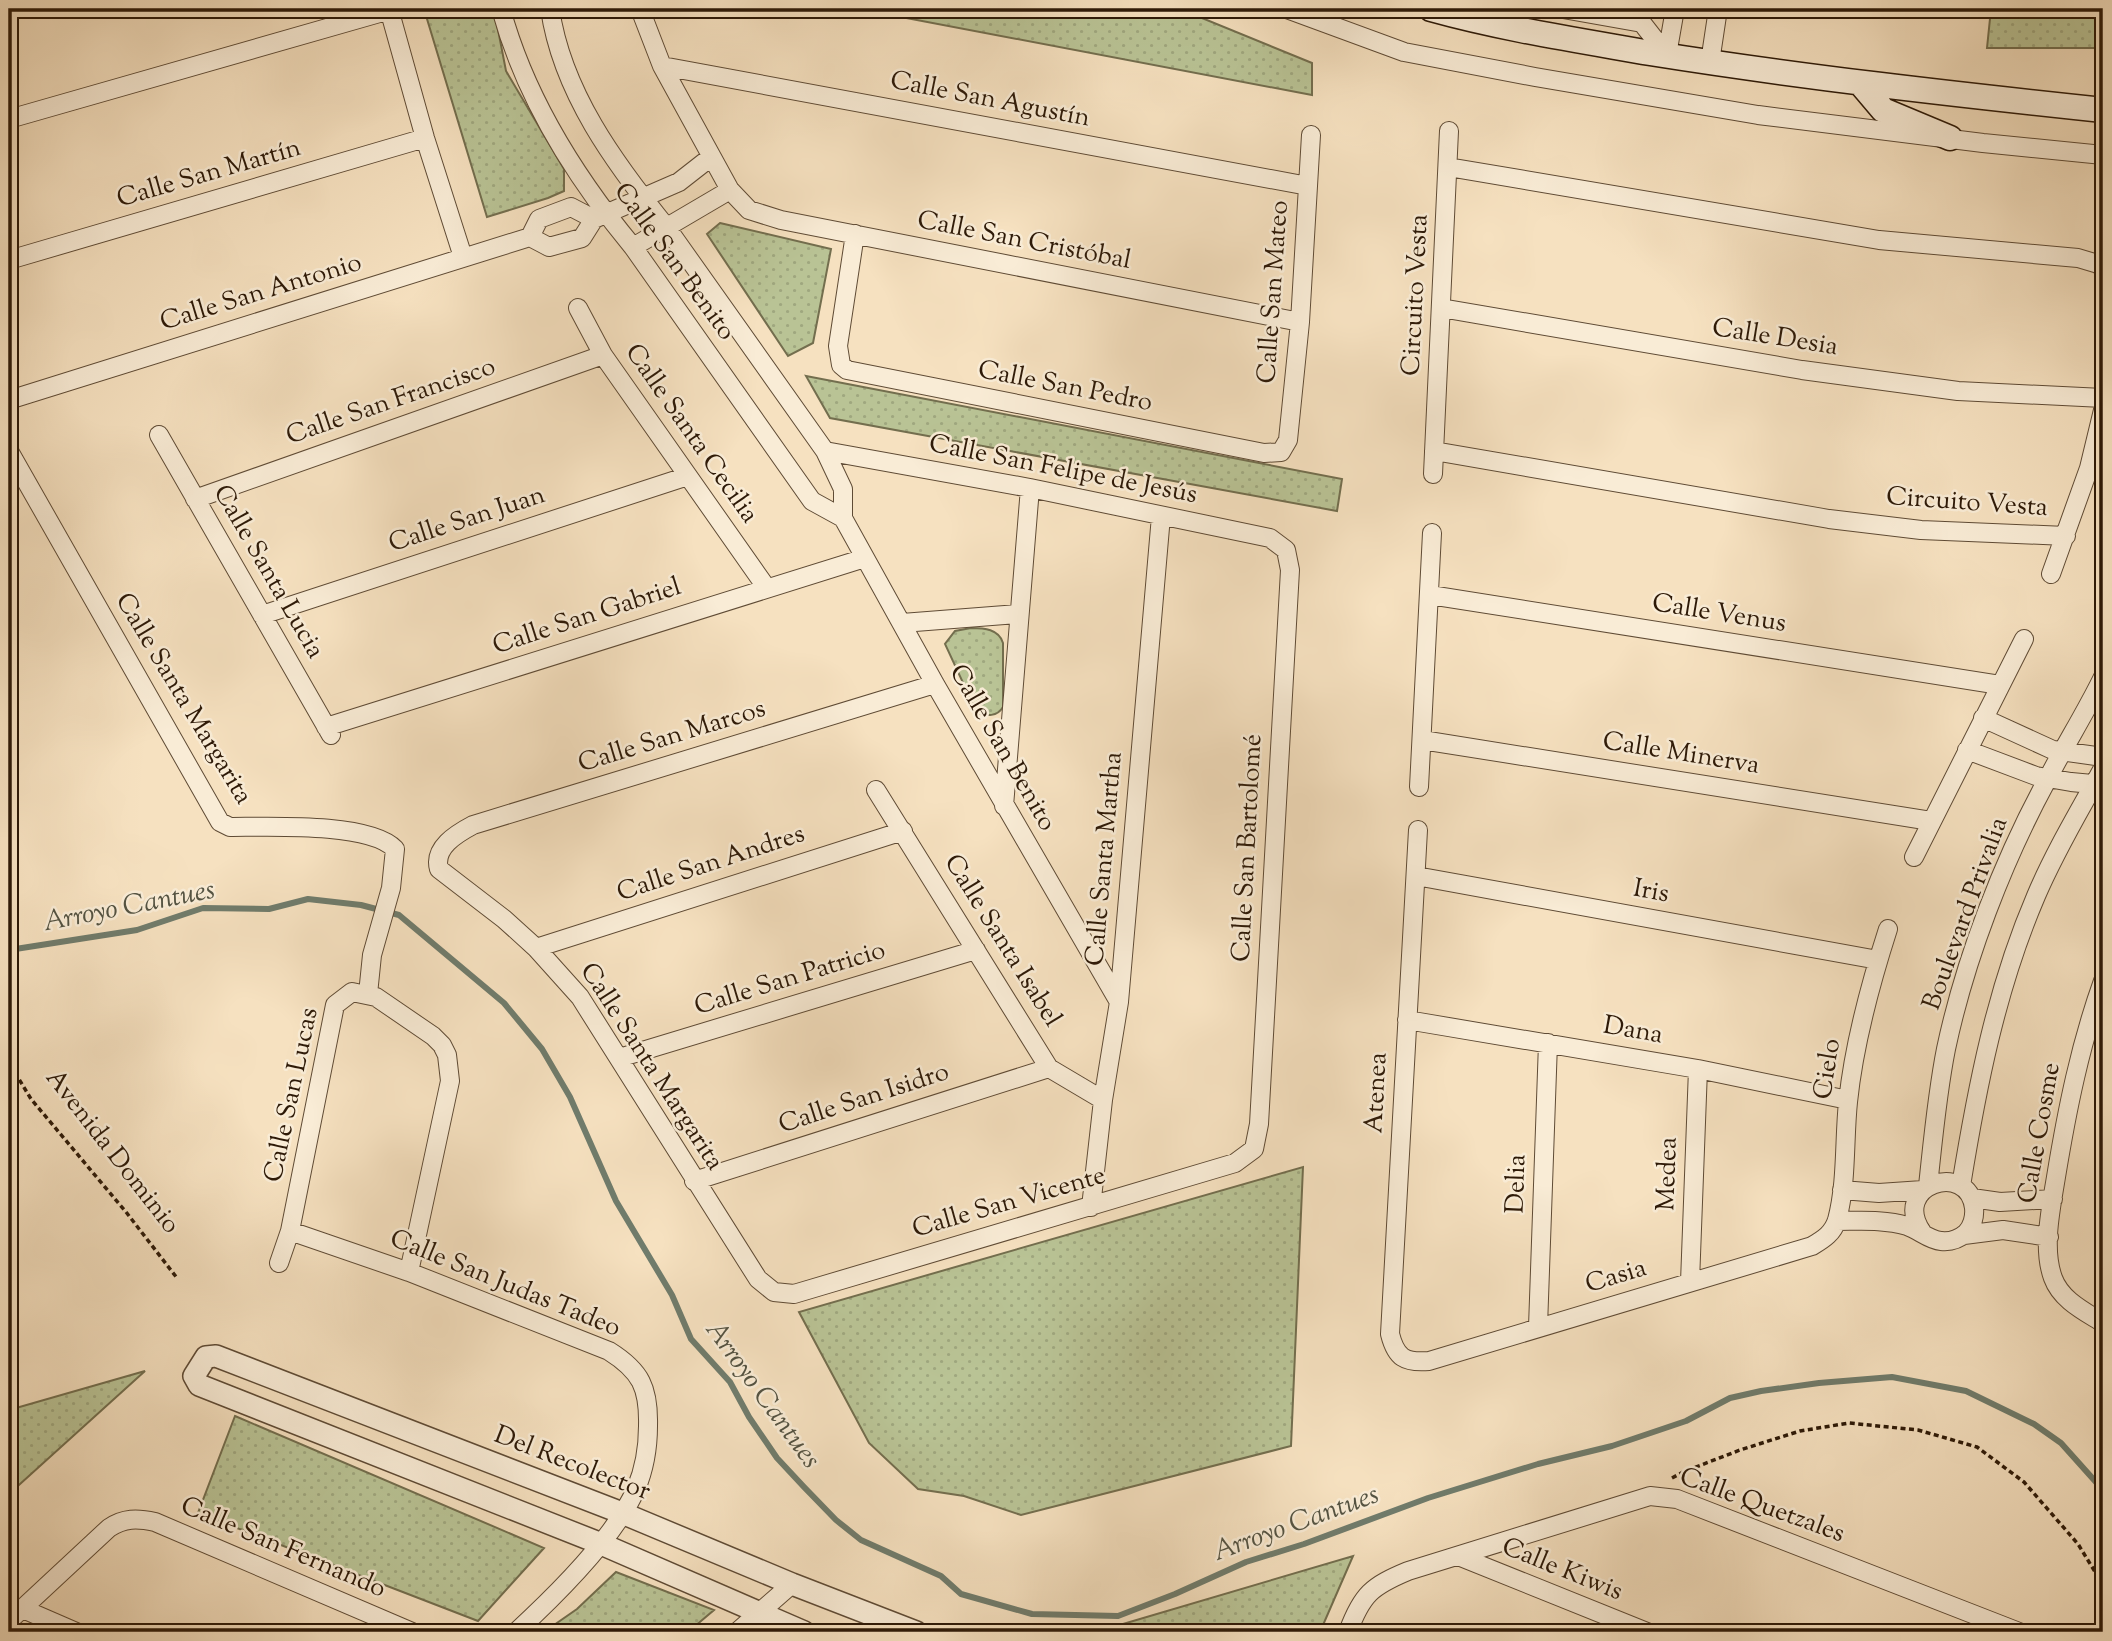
<svg xmlns="http://www.w3.org/2000/svg" width="2112" height="1641" font-family="'Sorts Mill Goudy',serif">
<defs>
<pattern id="grass-dots" width="8" height="8" patternUnits="userSpaceOnUse" patternTransform="scale(1.75)"><rect width="8" height="8" fill="#b9c395"/><path d="M2 2h.1M6 6h.1" fill="none" stroke="#9fa77f" stroke-width="1.8" stroke-linecap="round"/></pattern>
</defs>
<rect width="100%" height="100%" fill="#f6e1c0"/>
<filter id="stains"><feTurbulence type="fractalNoise" baseFrequency=".00286" numOctaves="4"/><feColorMatrix values="0 0 0 0 .2 0 0 0 0 .09 0 0 0 0 .02 0 0 0 .5 -.17"/></filter>
<radialGradient id="worn" r=".72"><stop offset=".6" stop-color="#630" stop-opacity="0"/><stop offset="1" stop-color="#630" stop-opacity=".3"/></radialGradient>
<path fill="url(#grass-dots)" stroke="#736e4e" stroke-width="2" d="M424 9H494L506 71 564 169V191L548 198 487 217Z
M859 9H1180L1312 63V95Z
M1991 9H2103V48H1987Z
M720 223 831 249 813 343 788 356 707 234Z
M806 376 1342 479 1337 511 830 418Z
M971 628C984 628 999 629 1003 643V707C997 717 987 716 977 713L945 644 955 631Z
M1303 1167 1291 1446 1021 1515 964 1496 918 1489 869 1443 799 1312Z
M145 1371 9 1494V1410Z
M235 1416 544 1548 478 1621 198 1513Z
M1353 1556 1320 1632H1066L1123 1624Z
M616 1572 714 1610 688 1632H544L577 1609Z"/>
<g fill="none" stroke-linecap="round" stroke-linejoin="round">
<path stroke="#707c6c" stroke-width="6" d="M9 950 137 930 203 908 269 909 308 899 361 905 399 915 504 1003 542 1049 570 1097 616 1201 672 1295 691 1339 730 1382 749 1417 777 1458 804 1487 836 1520 861 1540 941 1576 961 1594 1032 1614 1118 1616 1175 1594 1246 1562 1304 1544 1428 1498 1538 1464 1612 1446 1686 1421 1730 1398 1761 1391 1819 1383 1892 1377 1966 1391 2034 1424 2061 1443 2103 1490"/>
<g stroke="#5f4b35" stroke-width="20">
<path id="minor" d="M389 9 425 138 463 257
M501 9C525 97 575 177 633 247L812 501 843 518
M550 9C562 92 615 164 667 228L825 451 843 489V518L935 684 1119 1002
M640 9 662 66 730 190 749 210 781 220 1300 322
M1287 9 1404 52 1535 77 1758 115 1983 143 2103 155
M1563 9 1642 23 1667 55
M1667 55 1675 9
M1710 62 1718 9
M662 66 1308 186
M9 119 390 10
M1448 167 1879 240 2078 258 2098 264 2103 268
M855 234 838 346 841 365 847 370 1264 453 1281 452 1288 440 1300 322 1311 135
M530 237 539 219 571 207 594 219
M633 247 730 190
M9 260 425 138
M578 308 603 355 766 587
M1441 308 1802 370 1958 391 2103 398
M9 400 530 237 549 247 582 238 594 219 679 182 711 157
M159 435 331 735
M9 451 220 822 230 827C267 827 369 822 395 849L391 888 372 955 368 994
M825 451 1030 488 1270 538 1286 550 1290 570 1259 1124 1254 1149 1235 1163 794 1294 774 1292 758 1279 580 997 536 948 504 919 439 869C433 848 456 834 473 825L935 684
M1434 451 1829 519 1921 530 2066 536
M1433 474 1449 131
M195 499 603 355
M2051 574 2089 468 2103 410
M1430 595 2000 685
M262 615 688 476
M902 623 1018 614
M1983 718 2053 750 2103 757
M326 727 865 558
M1422 740 1931 821
M1967 750 2036 776 2071 782 2103 785
M1419 787 1432 533
M876 790 1049 1068 1103 1100
M1004 806 1030 488
M1418 830 1390 1334C1396 1358 1405 1363 1429 1361L1812 1246C1824 1239 1833 1233 1837 1220 1847 1182 1844 1140 1848 1102 1854 1043 1870 985 1888 929
M1914 857 2024 639
M1416 876 1878 960
M536 948 903 831
M2103 981C2080 1045 2067 1110 2056 1177 2051 1208 2042 1248 2053 1278 2061 1300 2084 1311 2103 1323
M1407 1020 1698 1069 1848 1100
M619 1058 976 950
M694 1181 1049 1068
M1928 1186C1933 1140 1937 1094 1946 1049 1965 959 2003 861 2047 780 2065 745 2086 712 2103 677
M1961 1186C1977 1087 1996 989 2036 896 2055 851 2080 810 2103 768
M1842 1190 1879 1193 1923 1190
M1972 1198 2000 1202 2053 1199
M1091 1207 1103 1100 1119 1002 1161 516
M1837 1221C1860 1221 1884 1219 1907 1226 1919 1230 1929 1240 1941 1241 1950 1242 1959 1239 1966 1233 1972 1227 1975 1217 1974 1208 1968 1160 1890 1185 1922 1232
M290 1231 409 1272 609 1351C641 1371 649 1388 648 1426 648 1447 644 1470 636 1489 615 1537 554 1597 516 1632
M1964 1235 2003 1230 2049 1237
M279 1263 290 1231 335 1005 352 992 376 997 433 1036 442 1045 447 1055 450 1081 409 1272
M1690 1282 1698 1069
M1538 1327 1548 1043
M1458 1556 1647 1632
M23 1609 76 1632
M9 1621 109 1528C124 1518 137 1518 155 1522L412 1632
M737 1632 792 1584
M1348 1632C1362 1594 1372 1586 1408 1571L1650 1496 1677 1499 2019 1632"/>
</g>
<g stroke="#5f4b35" stroke-width="24">
<path id="tertiary" d="M804 1632 599 1543 199 1385 194 1376 206 1357 216 1356 622 1513 792 1584 916 1632"/>
</g>
<g stroke="#2d1907" stroke-width="27">
<path id="secondary" d="M1431 9C1503 29 1576 40 1650 53 1801 77 1952 94 2103 110
M1861 84 1883 110 1950 138"/>
</g>
<path stroke="#2d1907" stroke-width="3.5" stroke-dasharray="5 3.5" stroke-linecap="butt" d="M2066 9 2087 14 2103 12
M9 1057 11 1066 31 1099 126 1212 177 1278
M1672 1478 1683 1472 1740 1450 1800 1431 1849 1423 1918 1430 1977 1447 2024 1482 2078 1544 2097 1575 2098 1603 2095 1632"/>
<use href="#minor" stroke="#f9ecd6" stroke-width="18"/>
<use href="#tertiary" stroke="#f9ecd6" stroke-width="21"/>
<use href="#secondary" stroke="#f9ecd6" stroke-width="24"/>
</g>
<g text-anchor="middle" dominant-baseline="central" stroke-width="5" stroke-linejoin="round" paint-order="stroke">
<g font-size="26" fill="#2d1907" stroke="#f9ecd6">
<text transform="translate(990 100) rotate(11)">Calle San Agustín</text>
<text transform="translate(209 174) rotate(-16)">Calle San Martín</text>
<text transform="translate(1024 241) rotate(11)">Calle San Cristóbal</text>
<text transform="translate(674 262) rotate(54)">Calle San Benito</text>
<text transform="translate(1274 292) rotate(-86)">Calle San Mateo</text>
<text transform="translate(261 293) rotate(-17)">Calle San Antonio</text>
<text transform="translate(1416 295) rotate(-87)">Circuito Vesta</text>
<text transform="translate(1775 338) rotate(9)">Calle Desia</text>
<text transform="translate(1065 387) rotate(11)">Calle San Pedro</text>
<text transform="translate(391 402) rotate(-19)">Calle San Francisco</text>
<text transform="translate(691 434) rotate(55)">Calle Santa Cecilia</text>
<text transform="translate(1063 470) rotate(11)">Calle San Felipe de Jesús</text>
<text transform="translate(1967 503) rotate(4)">Circuito Vesta</text>
<text transform="translate(467 520) rotate(-18)">Calle San Juan</text>
<text transform="translate(268 572) rotate(60)">Calle Santa Lucia</text>
<text transform="translate(1719 614) rotate(9)">Calle Venus</text>
<text transform="translate(587 617) rotate(-18)">Calle San Gabriel</text>
<text transform="translate(183 699) rotate(59)">Calle Santa Margarita</text>
<text transform="translate(672 737) rotate(-17)">Calle San Marcos</text>
<text transform="translate(1002 748) rotate(60)">Calle San Benito</text>
<text transform="translate(1681 754) rotate(9)">Calle Minerva</text>
<text transform="translate(1248 848) rotate(-87)">Calle San Bartolomé</text>
<text transform="translate(1105 859) rotate(-85)">Calle Santa Martha</text>
<text transform="translate(711 864) rotate(-18)">Calle San Andres</text>
<text transform="translate(1651 892) rotate(10)">Iris</text>
<text transform="translate(1966 914) rotate(-70)">Boulevard Privalia</text>
<text transform="translate(1002 941) rotate(58)">Calle Santa Isabel</text>
<text transform="translate(790 979) rotate(-17)">Calle San Patricio</text>
<text transform="translate(1633 1031) rotate(10)">Dana</text>
<text transform="translate(651 1067) rotate(57)">Calle Santa Margarita</text>
<text transform="translate(1828 1069) rotate(-81)">Cielo</text>
<text transform="translate(1377 1093) rotate(-87)">Atenea</text>
<text transform="translate(292 1095) rotate(-78)">Calle San Lucas</text>
<text transform="translate(864 1099) rotate(-18)">Calle San Isidro</text>
<text transform="translate(2040 1133) rotate(-80)">Calle Cosme</text>
<text transform="translate(112 1152) rotate(52)">Avenida Dominio</text>
<text transform="translate(1668 1174) rotate(-88)">Medea</text>
<text transform="translate(1517 1184) rotate(-88)">Delia</text>
<text transform="translate(1009 1203) rotate(-16)">Calle San Vicente</text>
<text transform="translate(1616 1277) rotate(-17)">Casia</text>
<text transform="translate(505 1284) rotate(22)">Calle San Judas Tadeo</text>
<text transform="translate(572 1464) rotate(21)">Del Recolector</text>
<text transform="translate(1762 1506) rotate(20)">Calle Quetzales</text>
<text transform="translate(283 1548) rotate(23)">Calle San Fernando</text>
<text transform="translate(1562 1570) rotate(22)">Calle Kiwis</text>
</g>
<g font-size="28" font-style="italic" fill="#545342" stroke="#f9ecd6">
<text transform="translate(129 907) rotate(-11)">Arroyo Cantues</text>
<text transform="translate(762 1395) rotate(54)">Arroyo Cantues</text>
<text transform="translate(1296 1524) rotate(-20)">Arroyo Cantues</text>
</g>
</g>
<rect width="2112" height="1641" fill="none" stroke="#f6e1c0" stroke-width="35"/>
<rect x="10" y="10" width="2091" height="1620" fill="none" stroke="#2d1907" stroke-width="3.5"/>
<rect x="18" y="18" width="2077" height="1606" fill="none" stroke="#2d1907" stroke-width="2"/>
<rect width="100%" height="100%" filter="url(#stains)"/>
<rect width="100%" height="100%" fill="url(#worn)"/>
</svg>
